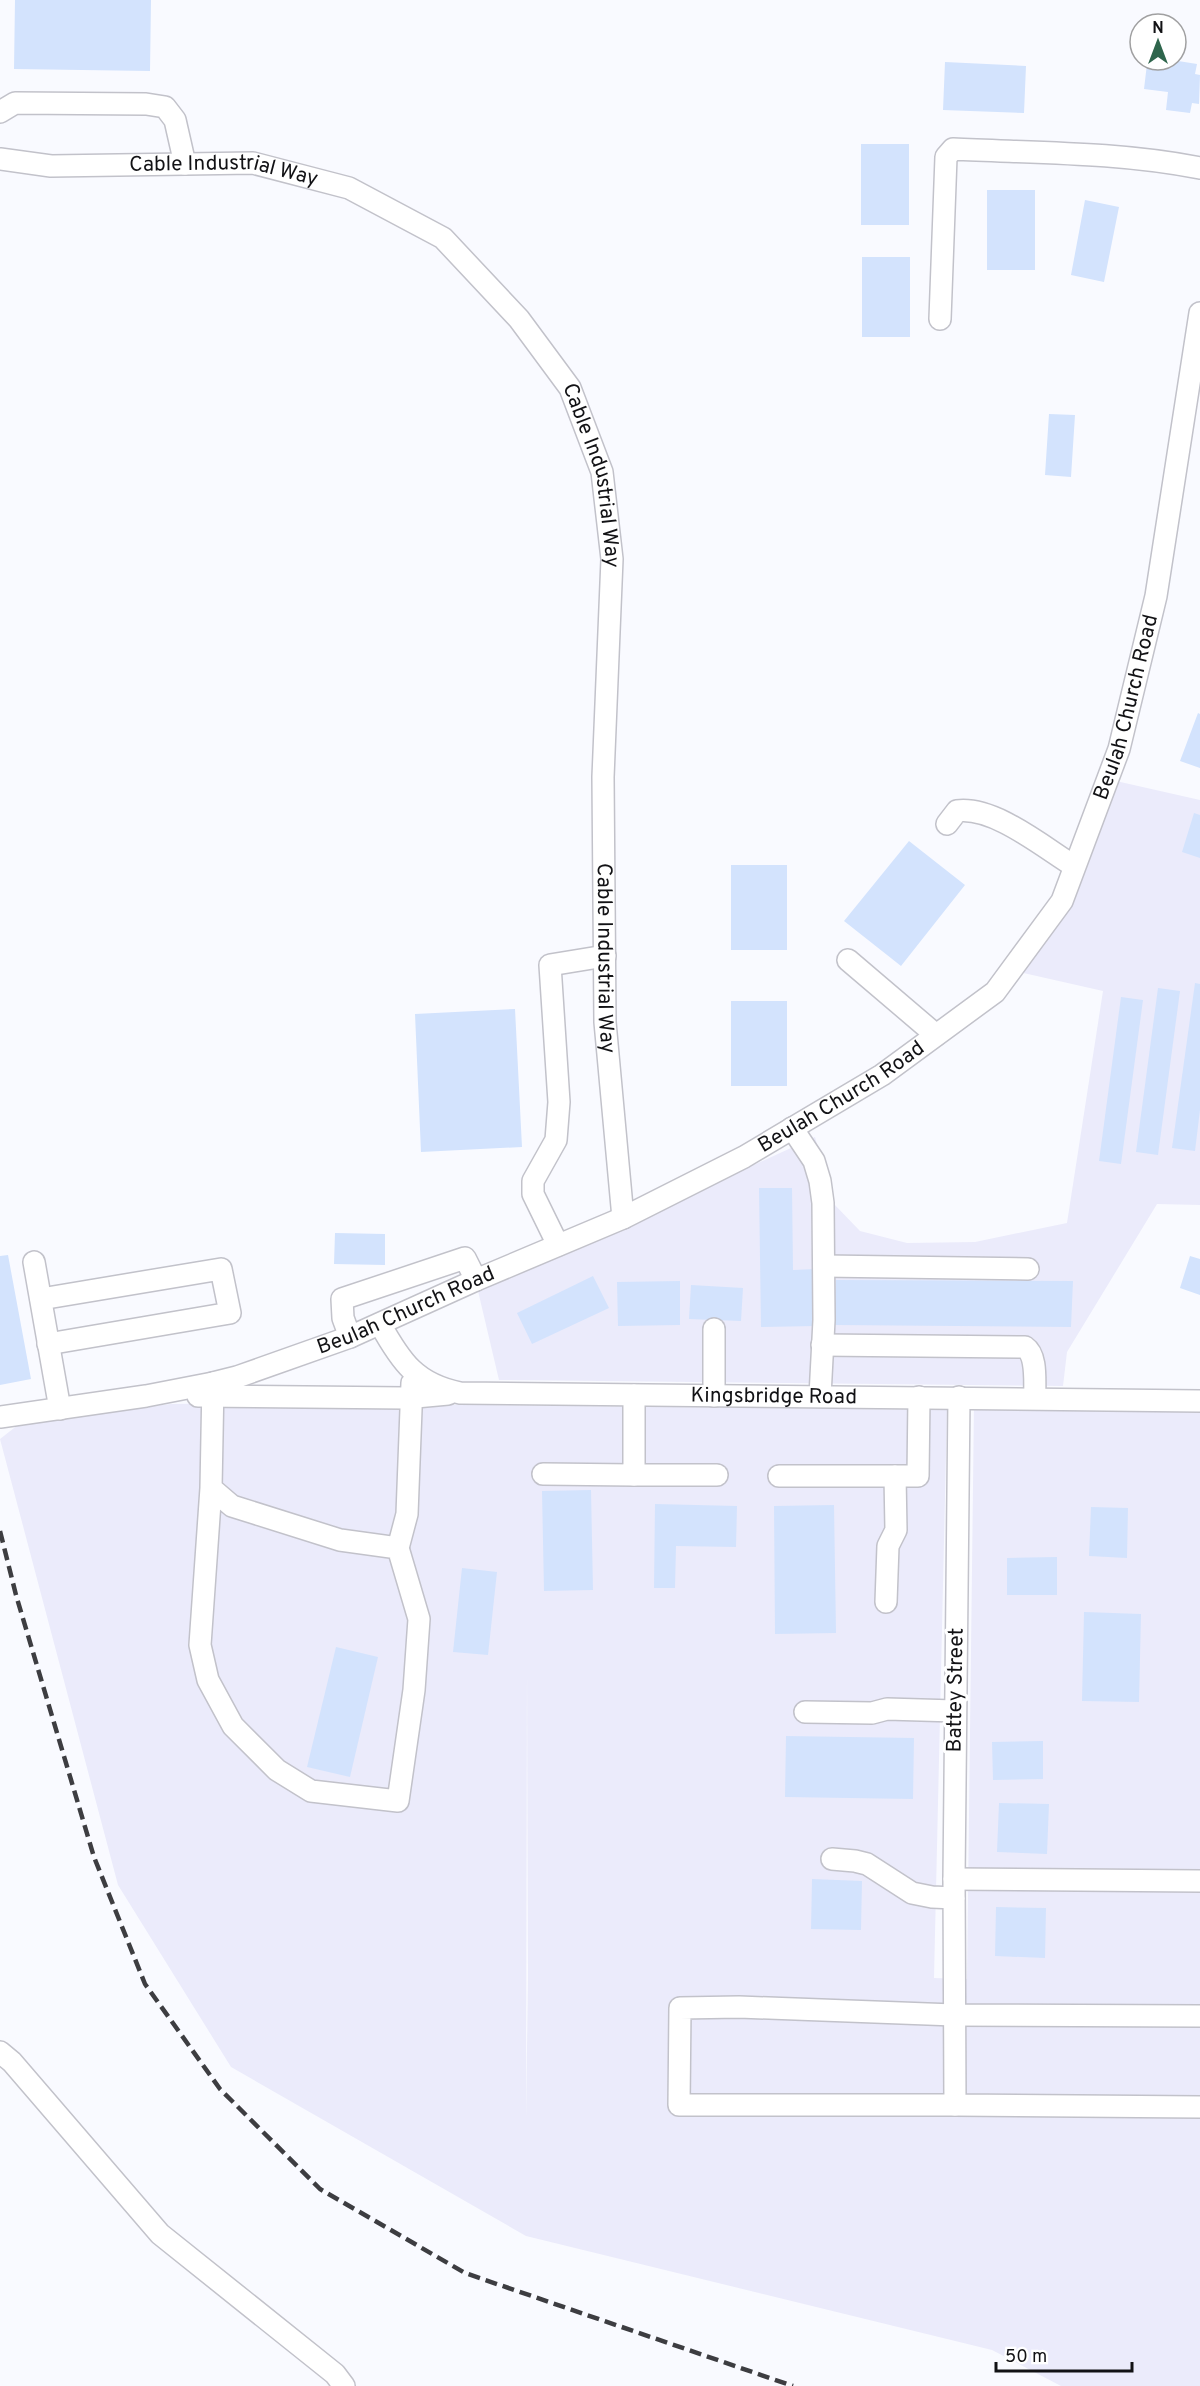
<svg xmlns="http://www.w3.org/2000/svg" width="1200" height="2386" font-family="Overpass,sans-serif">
<rect width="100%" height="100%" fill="#f9faff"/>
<path fill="#ebebfb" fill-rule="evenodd" d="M1116 781 1200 800V1205L1157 1204 1067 1352 1063 1386 499 1380 478 1291 815 1137 833 1203 860 1231 907 1243 975 1242 1067 1223 1103 991 1019 972Z
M303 1403 947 1410 934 1978 967 1979 974 1404 1200 1410V2386H1061L992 2350 526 2236 231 2067 118 1885 0 1439 23 1421 171 1404ZM527 1665 528 1978 526 2119V2118Z"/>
<path fill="#d3e3fd" d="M15 0H151L150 71 14 69Z
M1172 60 1197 64 1195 74 1200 75 1199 104 1192 103 1190 113 1166 110 1168 92 1144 89 1147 64 1171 68Z
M945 62 1026 66 1024 113 943 110Z
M861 144H909V225H861Z
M987 190H1035V270H987Z
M1085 200 1119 207 1104 282 1071 275Z
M862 257H910V337H862Z
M1049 414 1075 415 1071 477 1045 475Z
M1198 713 1200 714V768L1180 761Z
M1194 813 1200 815V858L1182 852Z
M909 841 965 885 901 966 844 921Z
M731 865H787V950H731Z
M1195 983 1200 984V1110L1195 1151 1172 1148Z
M1158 988 1180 991 1158 1155 1136 1152Z
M1121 997 1143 1000 1121 1164 1099 1161Z
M731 1001H787V1086H731Z
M515 1009 522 1147 421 1152 415 1014Z
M759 1188H792L793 1270 816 1269V1326L761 1327Z
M335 1233 385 1234V1265L334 1264Z
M8 1255 31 1379 0 1385V1256Z
M1190 1256 1200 1259V1295L1180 1288Z
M593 1276 609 1308 532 1344 517 1313Z
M836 1280 1073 1281 1071 1327 834 1325Z
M680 1281V1325L618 1326 617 1282Z
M691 1285 743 1288 741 1321 689 1319Z
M591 1490 593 1590 544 1591 542 1491Z
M655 1504 737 1506 736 1547 676 1546 675 1588H654Z
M834 1505 836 1633 775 1634 774 1506Z
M1091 1507 1128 1508 1127 1558 1089 1556Z
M1057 1557V1595H1007V1558Z
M462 1568 497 1572 488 1655 453 1652Z
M1084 1612 1141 1614 1139 1702 1082 1701Z
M336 1647 378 1657 350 1777 307 1767Z
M786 1736 914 1738 913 1799 785 1797Z
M1043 1741V1779L993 1780 992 1742Z
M999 1803 1049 1804 1047 1854 997 1852Z
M812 1879 862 1881 861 1930 811 1929Z
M996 1907 1046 1908 1045 1958 995 1956Z"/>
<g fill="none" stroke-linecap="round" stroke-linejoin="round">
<g stroke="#c2c2ca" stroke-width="24">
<g id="minor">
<path d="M0 112 15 103 146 104 165 107 175 120 185 164"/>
<path id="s1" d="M0 159 51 166 253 163 349 188 443 238 519 319 570 388 602 472 612 559 603 777 605 1022 623 1218"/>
<path d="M940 319 946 157 953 149C1036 153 1119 152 1200 168"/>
<path d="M947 824 957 811C994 806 1043 847 1074 866"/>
<path d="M848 960 936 1035"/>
<path d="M792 1128 814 1161 820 1181 823 1203 824 1320 820 1396"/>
<path d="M558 1245 533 1194V1181L556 1140 559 1102 550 965 605 956"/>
<path d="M34 1262 60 1409"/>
<path d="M824 1266 1028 1269"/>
<path d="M41 1299 221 1269 230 1313 48 1344"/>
<path id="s2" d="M380 1324C401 1362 416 1384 460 1393L1200 1401"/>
<path d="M714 1329V1396"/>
<path d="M350 1337 343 1318 342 1299 465 1258 476 1280"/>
<path d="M822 1345 1025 1347C1038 1356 1034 1383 1035 1398"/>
<path d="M198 1396 405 1398 448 1394"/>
<path d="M959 1397 954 1879 955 2105 1200 2107"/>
<path id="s3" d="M0 1417 146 1396 213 1383 237 1377 350 1337 476 1280 623 1218 744 1157 882 1075 995 992 1062 901 1119 749 1156 596 1200 313"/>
<path d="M543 1474 634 1475V1395"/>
<path d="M634 1475H717"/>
<path d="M779 1476H918L919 1397"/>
<path d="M211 1488 232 1506 340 1540 398 1548 419 1619 414 1690 398 1801 311 1791 277 1770 233 1726 208 1680 200 1645 211 1488 213 1383"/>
<path d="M398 1548 407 1514 412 1383"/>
<path d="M886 1602 888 1546 896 1530 895 1476"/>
<path d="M805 1712 872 1713 887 1709 955 1711"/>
<path d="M832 1859 855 1861 867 1864 912 1893 932 1897 954 1898"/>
<path d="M954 1879 1200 1881"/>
<path d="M0 2052 12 2062 160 2234 335 2374 344 2386"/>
<path d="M955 2105H679L680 2008 739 2007 954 2015 1200 2016"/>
</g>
</g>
<use href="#minor" stroke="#fff" stroke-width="21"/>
<path stroke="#3d3d41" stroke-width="4.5" stroke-dasharray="12 6" stroke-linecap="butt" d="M0 1531 16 1595 94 1857 145 1984 220 2089 320 2189 465 2273 793 2386"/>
</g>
<g text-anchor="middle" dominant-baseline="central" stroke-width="6" stroke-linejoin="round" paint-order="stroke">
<g font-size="21" fill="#121215" stroke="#fff">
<text stroke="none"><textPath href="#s1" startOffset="225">Cable Industrial Way</textPath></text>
<text stroke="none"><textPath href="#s1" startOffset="747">Cable Industrial Way</textPath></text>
<text stroke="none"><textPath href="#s3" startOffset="1412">Beulah Church Road</textPath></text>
<text stroke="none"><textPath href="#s1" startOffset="1233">Cable Industrial Way</textPath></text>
<text stroke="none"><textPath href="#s3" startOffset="908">Beulah Church Road</textPath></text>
<text stroke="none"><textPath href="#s3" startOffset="422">Beulah Church Road</textPath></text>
<text stroke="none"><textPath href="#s2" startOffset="424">Kingsbridge Road</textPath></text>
<text transform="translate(956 1690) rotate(-89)">Battey Street</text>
</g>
</g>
<g transform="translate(1158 42)"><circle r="28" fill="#ffffff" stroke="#a0a0a1" stroke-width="1.5"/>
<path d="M0-4.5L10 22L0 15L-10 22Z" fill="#2e654c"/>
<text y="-9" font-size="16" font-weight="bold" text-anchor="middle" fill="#121215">N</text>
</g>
<path d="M996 2362v9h136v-9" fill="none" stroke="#121215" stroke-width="3"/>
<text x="1005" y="2362" font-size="18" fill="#121215" stroke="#ffffff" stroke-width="4.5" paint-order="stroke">50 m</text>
</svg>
